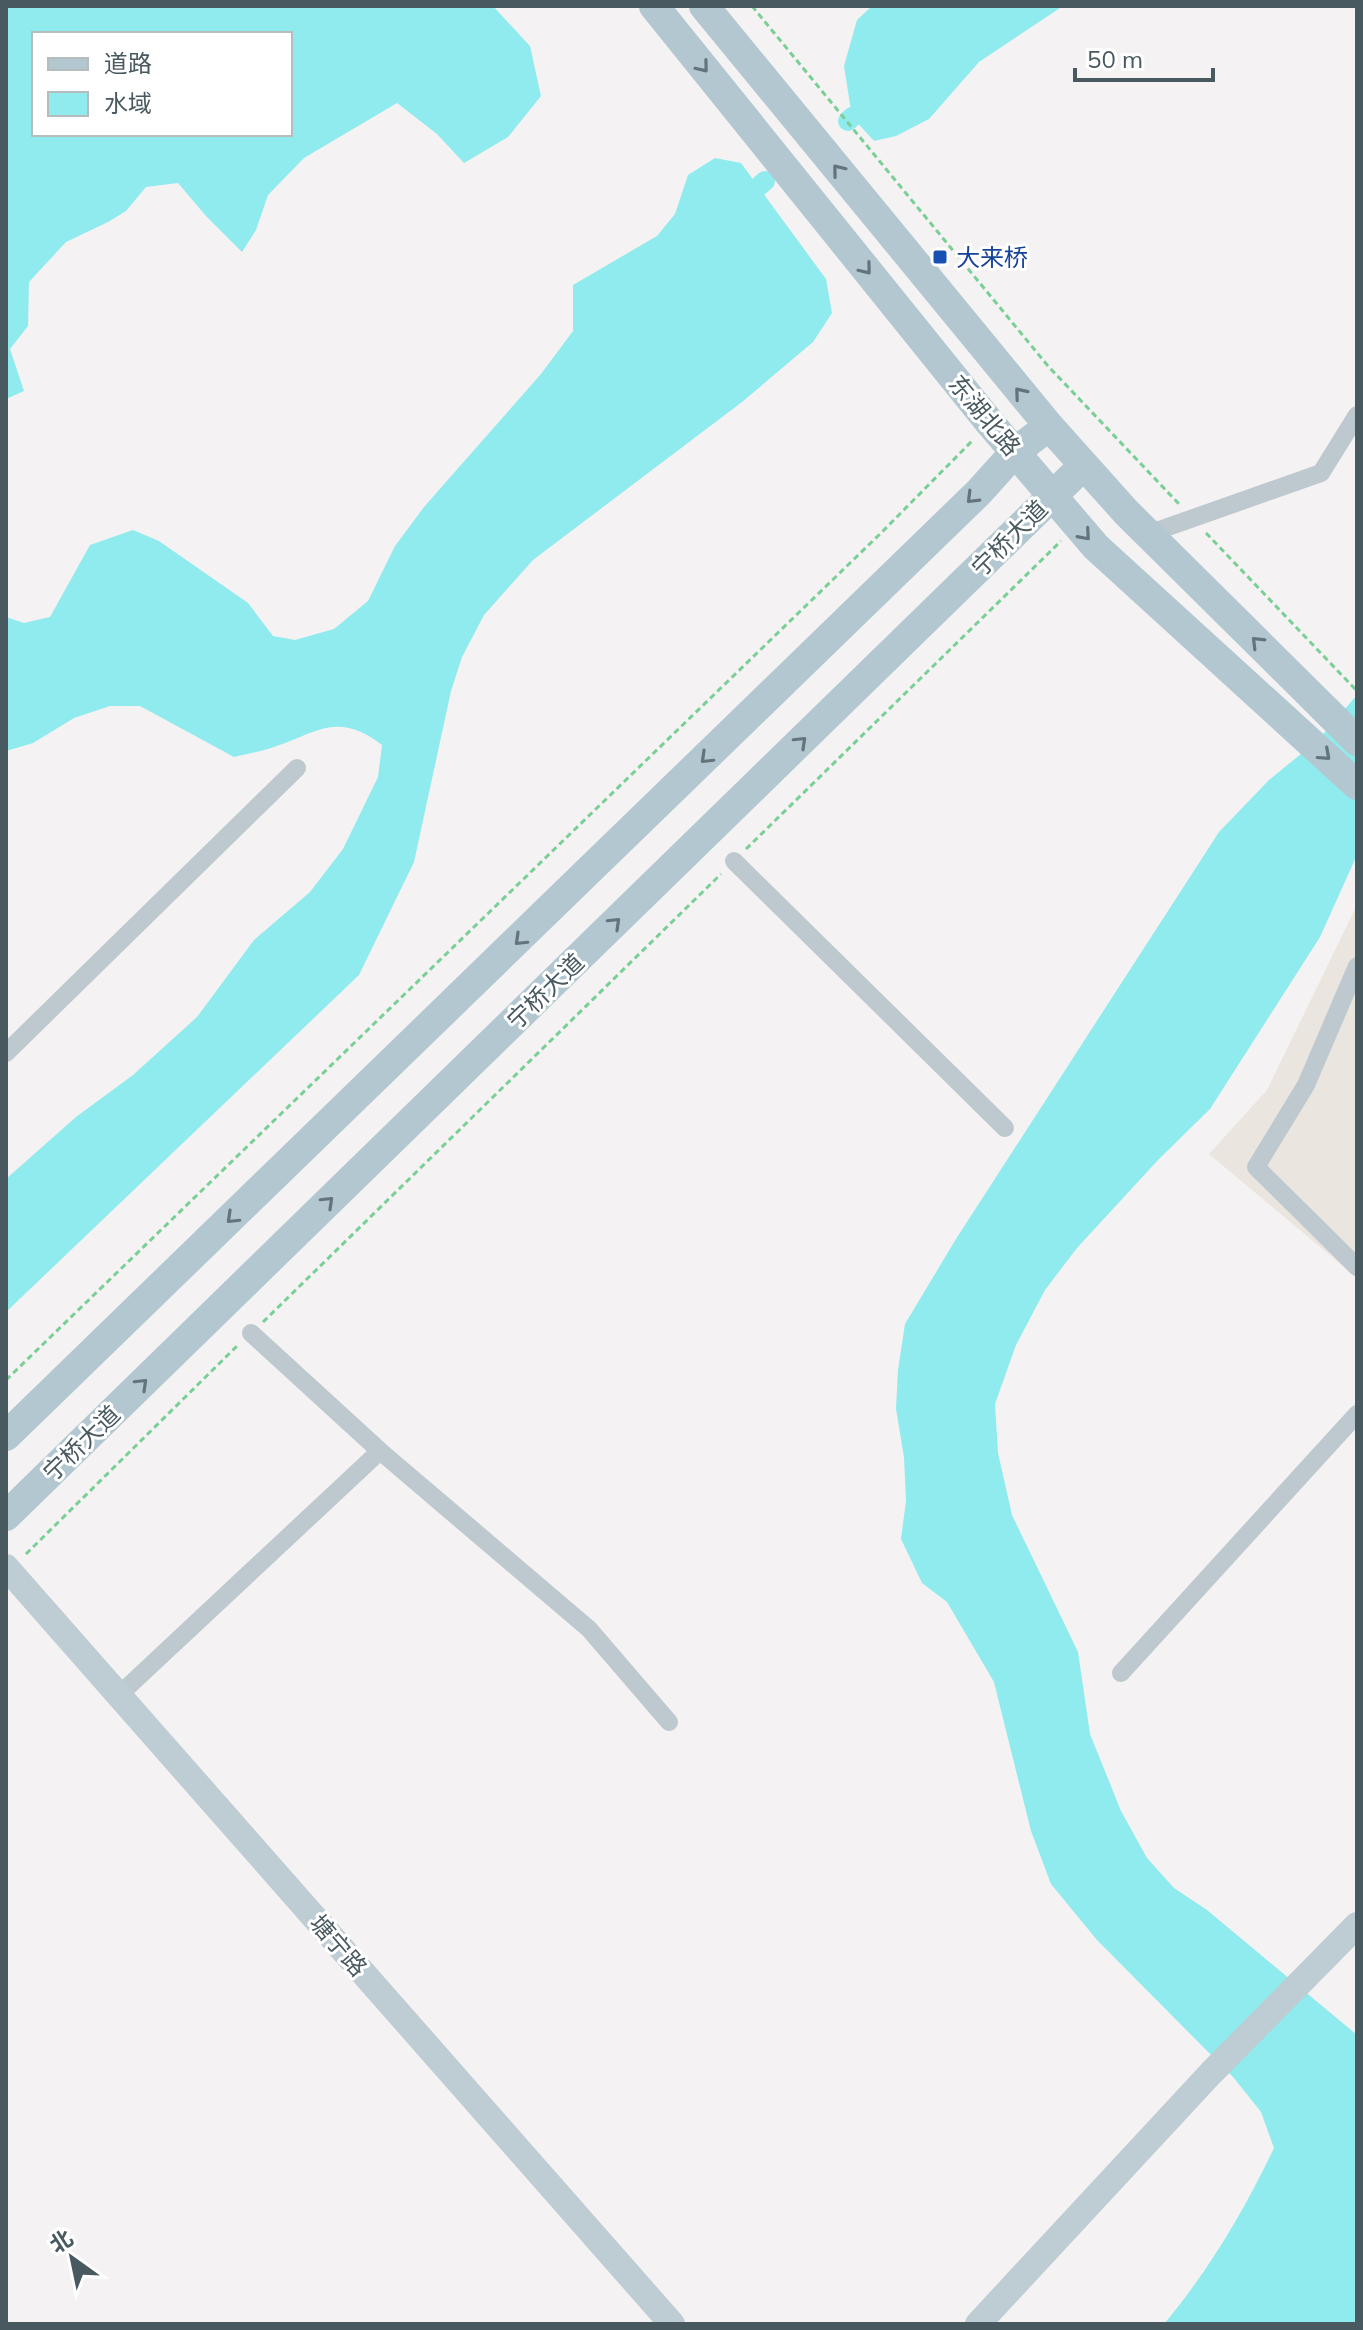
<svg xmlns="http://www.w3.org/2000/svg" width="1363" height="2330" font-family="Mulish,'Noto Sans SC',sans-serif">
<rect width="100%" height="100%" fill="#f4f2f2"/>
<path fill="#ebe5df" d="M1357 905V1278L1209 1154 1267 1090Z"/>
<path fill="#8febed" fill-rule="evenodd" d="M6 6H493L530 46 541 96 508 137 464 163 437 134 397 103 304 158 268 195 256 230 242 252 206 216 178 183 146 187 126 211 108 222 66 242 29 282 28 326 10 349 24 391 6 399ZM34 34H290V134H34Z
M872 6H1063L979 62 929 119 896 136 874 141 852 117 844 66 857 20Z
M715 158 741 163 826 279 832 313 813 342 742 402 533 560 484 615 462 657 451 691 414 862 359 975 6 1312V1179L76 1117 133 1075 197 1017 254 940 310 892 343 849 378 777 382 745C336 710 316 734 271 748 259 752 246 754 234 757L140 706H110L74 718 33 743 6 751V617L24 623 50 617 90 545 133 530 159 541 248 603 273 636 295 640 334 629 368 601 395 546 424 507 541 374 573 331V285L657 236 675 214 688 175Z
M1357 695V855L1320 937 1210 1109 1158 1160 1077 1248 1045 1290 1016 1345 995 1404 998 1453 1012 1515 1078 1652 1090 1734 1121 1811 1147 1858 1174 1888 1207 1910 1357 2035V2324H1164C1209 2270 1244 2211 1274 2148L1261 2112 1234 2078 1097 1940 1051 1884 1031 1831 994 1682 947 1602 922 1583 901 1539 906 1501 904 1457 896 1409 898 1370 905 1324 956 1239 1219 832 1269 780 1318 740Z"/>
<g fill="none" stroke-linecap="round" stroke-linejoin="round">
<path stroke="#8febed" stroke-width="20" d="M848 121 852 117
M758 187 765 181"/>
<path stroke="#79cf95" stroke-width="3" stroke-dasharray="6 4" stroke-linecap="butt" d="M752 6 1048 366 1179 504
M1206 533 1357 691
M746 849 1061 541
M263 1322 721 874
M6 1380 881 533 972 441
M26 1554 237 1346"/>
<path stroke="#bdc9ce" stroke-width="18" d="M1148 534 1321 473 1357 415
M734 861 1005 1128
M1357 966 1306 1085 1256 1167 1357 1267
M6 1053 297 768
M251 1333 380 1451 589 1629 669 1722
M1121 1673 1357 1414
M119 1695 380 1451"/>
<path stroke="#beccd3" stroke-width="26" d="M6 1567 672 2324
M978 2324 1211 2073 1357 1925"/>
<path stroke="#b2c7d0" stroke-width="30" d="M654 6 990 423 1096 547 1357 785
M704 6 1049 426 1126 512 1357 741
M6 1436 979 492 1015 452 1049 426
M6 1516 1084 465"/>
</g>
<defs><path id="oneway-chevron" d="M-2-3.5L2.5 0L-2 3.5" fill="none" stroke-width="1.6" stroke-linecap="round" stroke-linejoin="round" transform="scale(2)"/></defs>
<g stroke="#63747c">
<use href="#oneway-chevron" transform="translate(703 67) rotate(51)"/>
<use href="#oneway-chevron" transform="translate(838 170) rotate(-129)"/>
<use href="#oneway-chevron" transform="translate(866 269) rotate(51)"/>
<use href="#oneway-chevron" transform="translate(1020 393) rotate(-130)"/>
<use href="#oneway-chevron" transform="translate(972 498) rotate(135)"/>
<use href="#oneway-chevron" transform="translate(1085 535) rotate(49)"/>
<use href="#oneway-chevron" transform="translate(1257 642) rotate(-135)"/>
<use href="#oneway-chevron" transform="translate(801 742) rotate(-44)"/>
<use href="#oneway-chevron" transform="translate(1325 755) rotate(42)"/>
<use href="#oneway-chevron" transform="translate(706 758) rotate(136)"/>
<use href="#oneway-chevron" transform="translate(615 923) rotate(-44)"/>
<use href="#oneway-chevron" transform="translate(520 940) rotate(136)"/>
<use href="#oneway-chevron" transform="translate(328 1202) rotate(-44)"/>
<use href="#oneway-chevron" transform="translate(232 1218) rotate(136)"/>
<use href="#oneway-chevron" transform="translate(142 1384) rotate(-44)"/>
</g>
<rect fill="#1a4fb4" stroke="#fff" stroke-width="3" x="932" y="249" width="16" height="16" rx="4"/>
<g text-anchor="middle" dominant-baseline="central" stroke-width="6" stroke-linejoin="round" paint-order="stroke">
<g font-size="24" fill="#164399" stroke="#fff" text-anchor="start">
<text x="956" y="257">大来桥</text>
</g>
<g font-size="24" fill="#495960" stroke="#fff">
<text transform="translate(985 415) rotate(50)">东湖北路</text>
<text transform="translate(1009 538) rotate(-45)">宁桥大道</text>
<text transform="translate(545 991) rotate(-44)">宁桥大道</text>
<text transform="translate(81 1443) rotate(-44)">宁桥大道</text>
<text transform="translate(339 1945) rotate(49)">塘宁路</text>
</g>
</g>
<rect width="1363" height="2330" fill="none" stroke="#495960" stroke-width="16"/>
<rect x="32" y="32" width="260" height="104" fill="#ffffff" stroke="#b6bdbf" stroke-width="2"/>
<rect x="48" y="58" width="40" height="12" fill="#b2c7d0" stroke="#b6bdbf" stroke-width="2"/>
<text x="104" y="72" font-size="24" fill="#495960">道路</text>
<rect x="48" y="92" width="40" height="24" fill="#8febed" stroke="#b6bdbf" stroke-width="2"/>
<text x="104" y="112" font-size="24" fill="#495960">水域</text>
<g transform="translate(72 2258) rotate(327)" stroke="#ffffff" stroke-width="6" paint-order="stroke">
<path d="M0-6L14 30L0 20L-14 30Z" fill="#495960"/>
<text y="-12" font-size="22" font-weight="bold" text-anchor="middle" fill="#495960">北</text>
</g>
<path d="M1075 68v12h138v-12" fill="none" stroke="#495960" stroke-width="4"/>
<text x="1087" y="68" font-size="24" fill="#495960" stroke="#ffffff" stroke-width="6" paint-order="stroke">50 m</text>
</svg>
